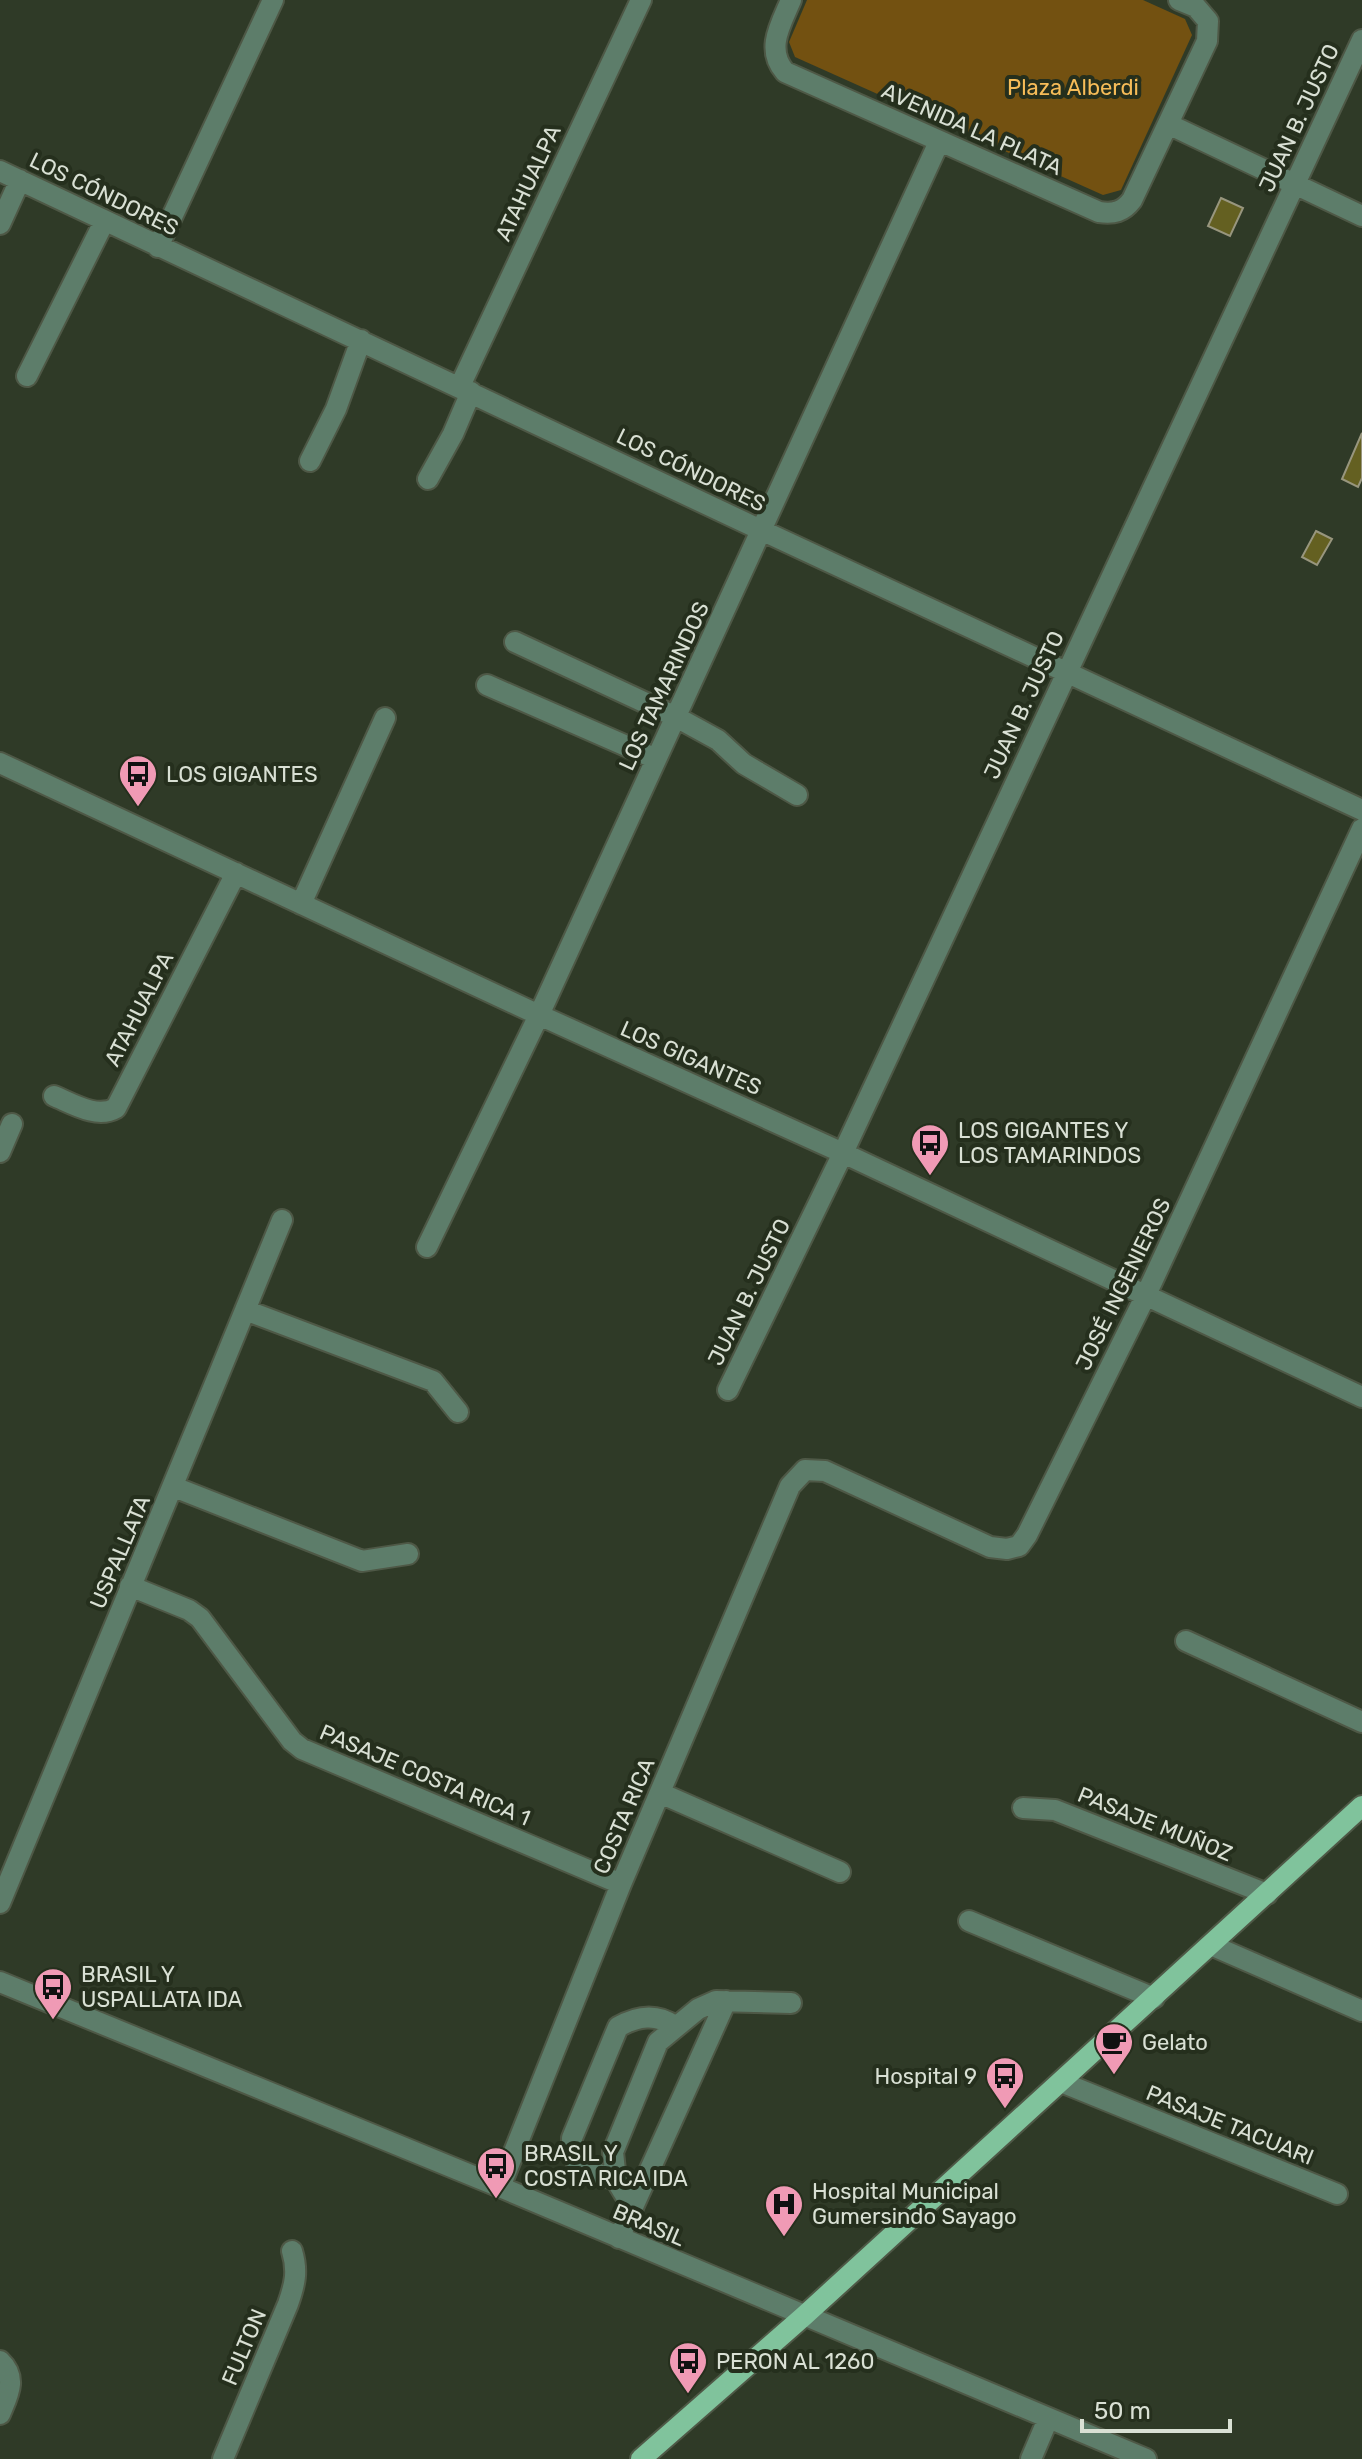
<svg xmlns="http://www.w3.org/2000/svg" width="1362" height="2459" font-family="Rubik,sans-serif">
<rect width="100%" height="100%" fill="#2f3a27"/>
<path fill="#735111" d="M807 0H1143L1185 19 1192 35 1121 190 1103 195 795 57 789 42Z"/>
<path fill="#646021" stroke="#98967e" stroke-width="2" d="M1221 198 1243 208 1230 236 1208 226Z
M1362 433V478L1358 487 1342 479Z
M1316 531 1332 539 1317 565 1302 557Z"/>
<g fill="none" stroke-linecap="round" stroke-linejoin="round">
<g stroke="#4e5846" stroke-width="24">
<path id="minor" d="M791 0C781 24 765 49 785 72L1099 212C1114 214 1123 212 1132 200L1207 41 1208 21 1196 7 1179 0
M1168 124 1362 216
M0 171 763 531 1362 810
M0 224 20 180
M158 247 273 0
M27 376 104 222
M460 386 641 0
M310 461 336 409 361 340
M428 479 453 434 471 392
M515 642 676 717 718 740 744 764 797 795
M487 685 656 759
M0 763 539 1015 843 1153 1362 1397
M301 904 385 718
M54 1096C73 1104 97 1119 116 1108L236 873
M0 1152 12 1124
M427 1247 539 1015 939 142
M245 1310 433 1381 458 1412
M728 1390 843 1153 1362 40
M174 1487 362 1561 408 1554
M130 1586 189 1610 200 1618 292 1741 302 1749 621 1884
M1186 1641 1362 1722
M660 1793 840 1872
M1023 1808 1055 1810 1267 1894
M0 1903C94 1675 189 1448 282 1220
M969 1921 1154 1998
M1211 1945 1362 2011
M0 1982 500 2187 1146 2459
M1061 2082 1337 2194
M616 2180C587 2169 572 2173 572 2138L618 2027C637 2016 656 2013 675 2026
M500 2187 621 1884 790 1486 805 1470 825 1471 990 1547 1007 1549 1019 1546 1027 1535 1145 1297 1362 829
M633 2208 616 2180 613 2152 658 2042 698 2009 716 2001 791 2003
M619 2238 726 2001
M0 2361C18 2378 8 2395 0 2414
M223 2459 288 2304C295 2284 298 2271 292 2251
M1031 2459 1048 2419"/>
</g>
<g stroke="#4e5846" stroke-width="24">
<path id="major" d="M641 2459 804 2316 1362 1806"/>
</g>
<use href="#minor" stroke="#5d7d6a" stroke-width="20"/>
<use href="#major" stroke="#80c39c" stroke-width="20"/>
</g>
<defs>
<g id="bus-pin" transform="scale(2)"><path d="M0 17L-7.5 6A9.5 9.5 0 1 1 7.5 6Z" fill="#f09ab5" stroke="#252f1d"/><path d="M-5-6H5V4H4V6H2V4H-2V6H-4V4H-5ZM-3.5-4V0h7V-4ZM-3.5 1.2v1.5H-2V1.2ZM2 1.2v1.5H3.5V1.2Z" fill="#111"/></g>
<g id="cafe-pin" transform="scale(2)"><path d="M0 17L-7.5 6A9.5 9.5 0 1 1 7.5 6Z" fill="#f09ab5" stroke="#252f1d"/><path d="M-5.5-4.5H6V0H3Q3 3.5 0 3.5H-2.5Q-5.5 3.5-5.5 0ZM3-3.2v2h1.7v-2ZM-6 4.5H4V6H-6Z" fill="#111"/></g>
<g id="hospital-pin" transform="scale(2)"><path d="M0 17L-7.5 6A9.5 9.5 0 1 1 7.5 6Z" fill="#f09ab5" stroke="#252f1d"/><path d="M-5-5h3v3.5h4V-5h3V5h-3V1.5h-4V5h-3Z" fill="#111"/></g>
</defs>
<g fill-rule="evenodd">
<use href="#bus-pin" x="138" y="774"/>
<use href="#bus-pin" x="930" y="1143"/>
<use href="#bus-pin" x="53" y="1987"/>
<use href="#cafe-pin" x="1114" y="2042"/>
<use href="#bus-pin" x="1005" y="2076"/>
<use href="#bus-pin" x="496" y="2166"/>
<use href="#hospital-pin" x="784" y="2204"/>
<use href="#bus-pin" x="688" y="2361"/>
</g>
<g text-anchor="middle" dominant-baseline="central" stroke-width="8" stroke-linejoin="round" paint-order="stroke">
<g font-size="22" fill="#f6bc58" stroke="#252f1d">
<text x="1073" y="87">Plaza Alberdi</text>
</g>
<g font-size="22" fill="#d9e0d4" stroke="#252f1d">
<text transform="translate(1299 118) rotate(-65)">JUAN B. JUSTO</text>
<text transform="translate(972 129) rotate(24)">AVENIDA LA PLATA</text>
<text transform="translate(528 183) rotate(-65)">ATAHUALPA</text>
<text transform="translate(104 194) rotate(26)">LOS CÓNDORES</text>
<text transform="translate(691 470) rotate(26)">LOS CÓNDORES</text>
<text transform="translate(664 686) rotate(-65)">LOS TAMARINDOS</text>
<text transform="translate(1024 705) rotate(-65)">JUAN B. JUSTO</text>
<text transform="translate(139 1009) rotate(-63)">ATAHUALPA</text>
<text transform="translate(691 1058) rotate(24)">LOS GIGANTES</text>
<text transform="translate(1123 1284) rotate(-64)">JOSÉ INGENIEROS</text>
<text transform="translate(749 1292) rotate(-64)">JUAN B. JUSTO</text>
<text transform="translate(120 1552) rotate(-67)">USPALLATA</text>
<text transform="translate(425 1775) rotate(23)">PASAJE COSTA RICA 1</text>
<text transform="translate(624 1816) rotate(-67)">COSTA RICA</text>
<text transform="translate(1155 1824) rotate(22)">PASAJE MUÑOZ</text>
<text transform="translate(1230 2125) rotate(22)">PASAJE TACUARI</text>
<text transform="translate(649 2225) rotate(23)">BRASIL</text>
<text transform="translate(244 2347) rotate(-67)">FULTON</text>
</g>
<g font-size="22" fill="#d9e0d4" stroke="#252f1d" text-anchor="start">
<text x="166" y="774">LOS GIGANTES</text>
<text x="958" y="1130">LOS GIGANTES Y<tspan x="958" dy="25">LOS TAMARINDOS</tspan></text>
<text x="81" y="1974">BRASIL Y<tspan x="81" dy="25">USPALLATA IDA</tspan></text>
<text x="1142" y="2042">Gelato</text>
<text x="977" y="2076" text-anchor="end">Hospital 9</text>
<text x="524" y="2153">BRASIL Y<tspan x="524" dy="25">COSTA RICA IDA</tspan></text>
<text x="812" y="2191">Hospital Municipal<tspan x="812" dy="25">Gumersindo Sayago</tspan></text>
<text x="716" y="2361">PERON AL 1260</text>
</g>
</g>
<path d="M1082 2419v12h148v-12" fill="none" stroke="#d9e0d4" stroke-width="4"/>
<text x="1094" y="2419" font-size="24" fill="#d9e0d4" stroke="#252f1d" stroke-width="6" paint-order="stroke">50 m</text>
</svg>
